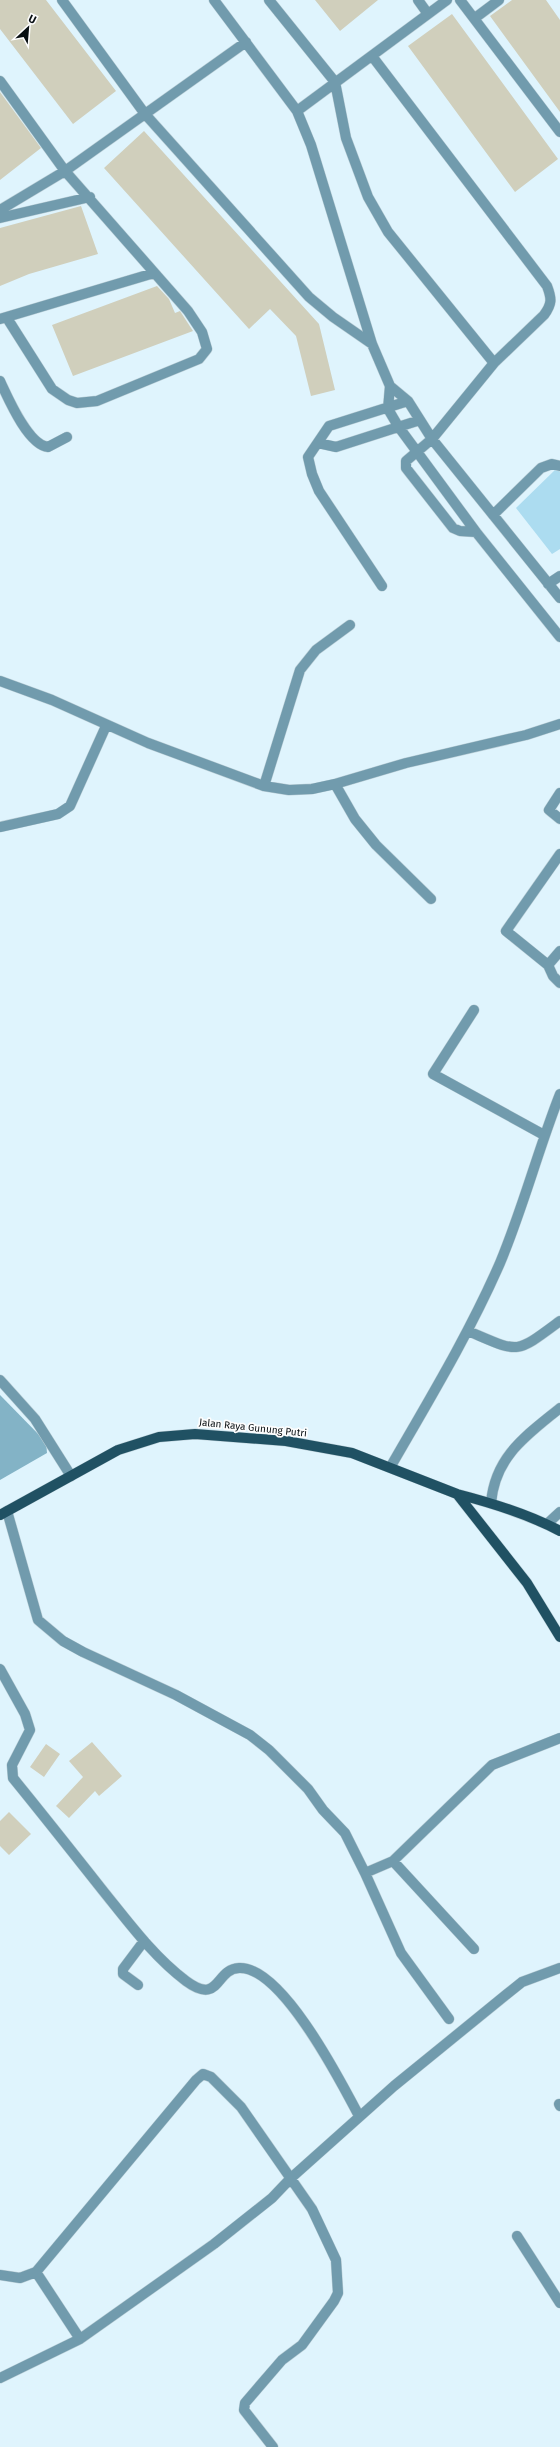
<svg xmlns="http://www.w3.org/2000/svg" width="560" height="2447" font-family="'Fira Sans',sans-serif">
<rect width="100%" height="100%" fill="#dff4fd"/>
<path fill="#acdcf0" d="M557 468 560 472V549L552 554 516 508Z"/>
<path fill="#83b3c6" d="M0 1395 46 1442 47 1453 0 1480Z"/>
<path fill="#d0cfbc" d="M0 0H46L116 91 73 124 0 29Z
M315 0H378L340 31Z
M512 0H546L560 20V112L490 16Z
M452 14 558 159 515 192 408 46Z
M0 92 41 148 0 180Z
M144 131 319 324 335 390 311 396 296 336 270 309 249 329 104 168Z
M81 206 98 254 29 274 0 286V228Z
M157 286 169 299 175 313 180 311 193 331 73 376 52 325Z
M92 1742 122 1776 99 1796 95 1791 69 1818 56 1806 83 1777 69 1761Z
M46 1744 60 1754 44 1777 30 1767Z
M9 1812 31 1834 9 1855 0 1846V1821Z"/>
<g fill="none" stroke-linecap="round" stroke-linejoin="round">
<g stroke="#bccfd7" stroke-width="11">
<path id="minor" d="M62 0 145 114 309 297 333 317 372 344
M214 0 297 111 311 145 372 344 390 386 408 401 432 439 560 598
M269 0 335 82 346 138 368 197 388 232 494 363
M418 0 428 14
M460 0 560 132
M475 18 499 0
M372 56 547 286C552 299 552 304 544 315L494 363 432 439 406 461V468L453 528 460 531 476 532
M0 81 65 171 188 311 202 332 207 349 199 359 97 401 77 403 68 400 52 389 7 318
M297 111 447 0
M0 210 65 171 246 42
M0 218 90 197
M0 319 154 273
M0 381C8 398 28 445 48 447L67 437
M390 386 388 409 398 426 476 532 560 637
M318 443 336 447 420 420
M493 515 541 468 552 464 560 466
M548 584 560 576
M382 586 319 491 312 474 308 457 329 426 408 401
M0 681 52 700 148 743 264 786 289 790 312 789 335 784 406 763 526 735 560 724
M335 784 355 819 376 845 431 899
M264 786 300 670 316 650 350 625
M560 793 549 810 560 819
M0 827 58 814 70 806 106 726
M560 854 506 931 548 965 553 976 560 983
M548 965 560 951
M474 1010 433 1074 544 1135
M468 1331C520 1353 514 1355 560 1321
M0 1380 35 1419 71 1476
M391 1466C429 1400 469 1334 500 1263 523 1208 538 1150 560 1094
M491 1503C495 1456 527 1435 560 1408
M7 1511 38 1620 63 1641 83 1652 176 1695 250 1735 269 1750 308 1789 323 1810 345 1833 365 1873 393 1861 492 1765 560 1738
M547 1524 560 1512
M0 1669 25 1714 30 1730 12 1765 13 1778C44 1816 74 1854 104 1892 129 1923 154 1957 186 1981 220 2006 215 1969 239 1968 282 1966 341 2082 359 2116
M393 1861 474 1949
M365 1873 401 1953 449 2019
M138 1985 123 1974V1969L144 1941
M559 2104 560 2106
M517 2236 560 2303
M36 2272 80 2339
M0 2275 20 2278 36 2272 196 2080 203 2074 211 2077 241 2107 312 2209 336 2260 338 2293 334 2301 302 2345 282 2360 245 2403 244 2410 273 2447
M0 2378 80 2339 214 2244 272 2198 291 2178 394 2086 507 1994 522 1982 560 1968"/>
</g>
<g stroke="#bccfd7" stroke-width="11">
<path id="major" d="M457 1494C492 1503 528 1514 560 1531
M0 1515 118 1450 159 1437 195 1434 286 1441 352 1453 457 1494 527 1583 560 1637"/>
</g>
<use href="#minor" stroke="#719bad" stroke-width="10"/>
<use href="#major" stroke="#205163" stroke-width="10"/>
</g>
<g text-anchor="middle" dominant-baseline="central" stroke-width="3.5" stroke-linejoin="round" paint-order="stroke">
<g font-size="10" fill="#070e11" stroke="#fdfdfd">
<text transform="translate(253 1428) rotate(6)">Jalan Raya Gunung Putri</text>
</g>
</g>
<g transform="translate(28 28) rotate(26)" stroke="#fdfdfd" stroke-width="3" paint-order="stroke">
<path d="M0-3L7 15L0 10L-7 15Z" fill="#070e11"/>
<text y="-6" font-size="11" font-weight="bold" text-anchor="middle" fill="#070e11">U</text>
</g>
</svg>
